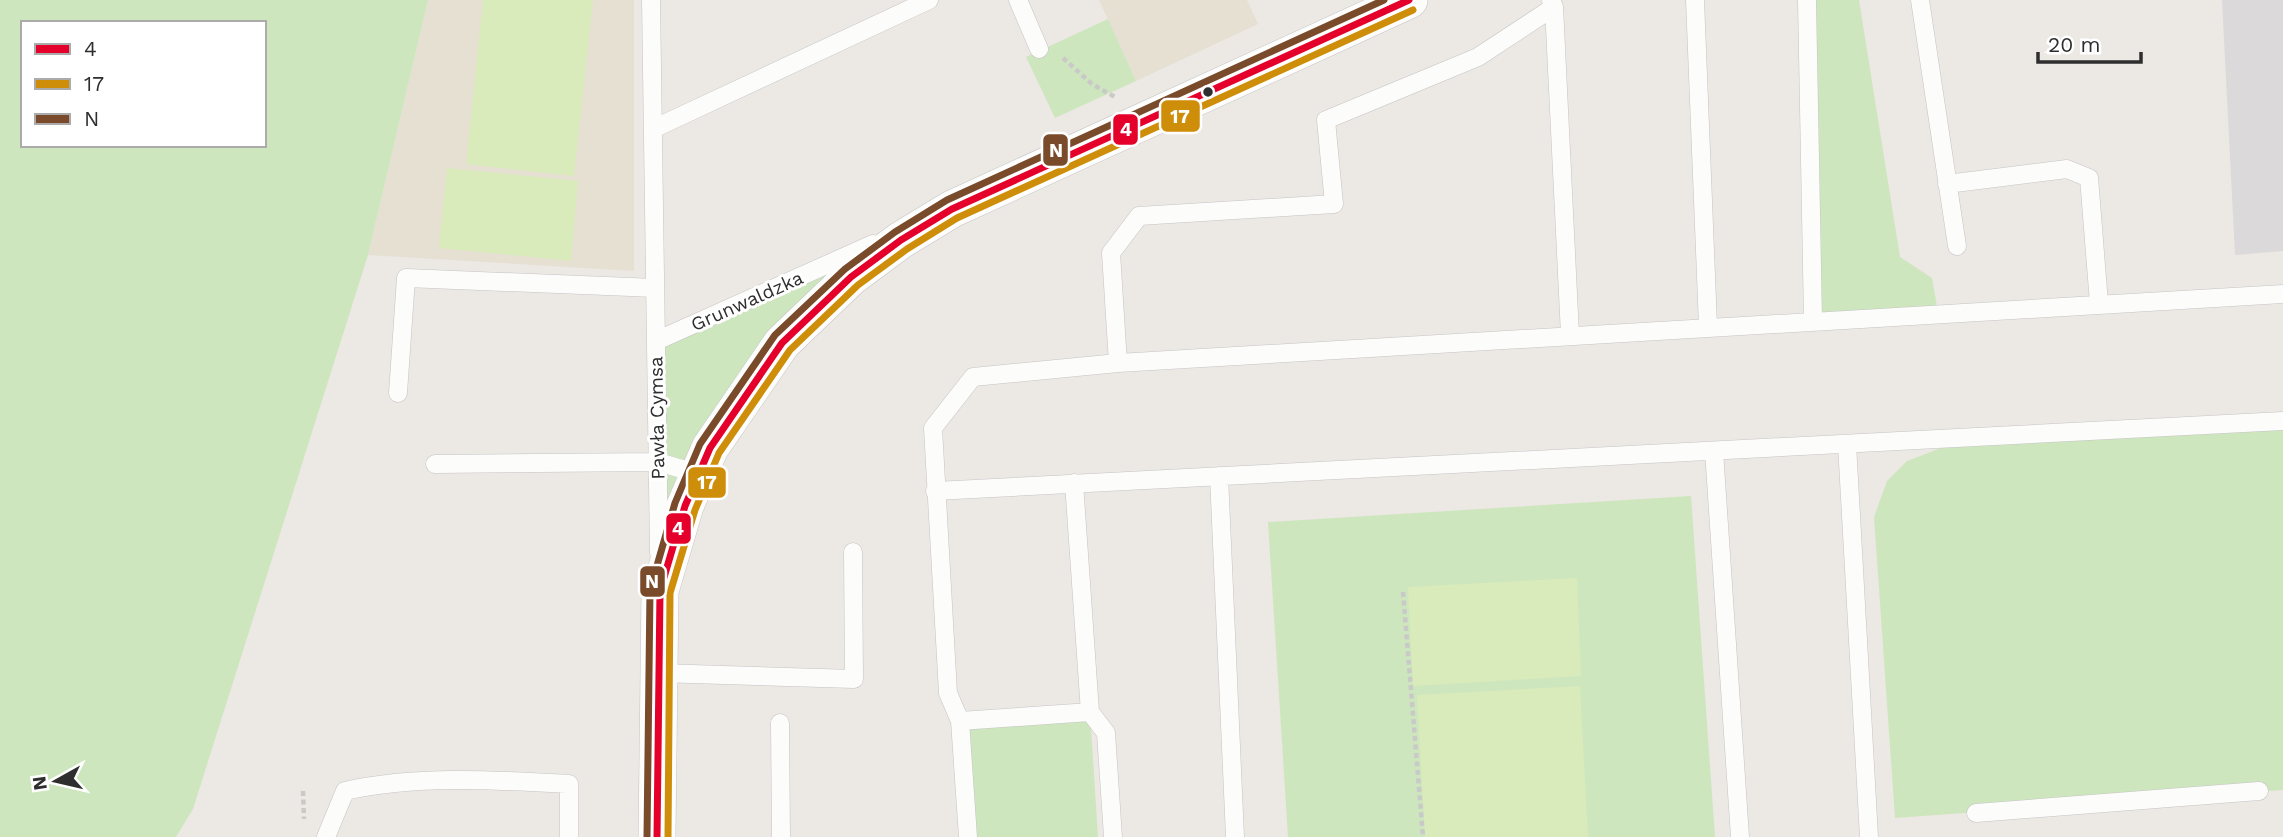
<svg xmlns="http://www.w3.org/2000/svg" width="2283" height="837" font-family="'Work Sans',sans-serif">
<rect width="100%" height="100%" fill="#ece8e4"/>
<path fill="#dcd9db" d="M2222 0H2283V251L2235 255Z"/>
<path fill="#e6e0d3" d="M428 0H634V271L368 255Z
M1099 0H1247L1258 24 1136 81Z"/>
<path fill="#cee6be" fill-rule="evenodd" d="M0 0H428L368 255 193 809 176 837H0ZM23 23H264V145H23Z
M1807 0H1859L1900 257 1932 278 1938 312 1813 320Z
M1108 19 1136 81 1055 118 1026 57Z
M952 209 782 343 660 591 656 341Z
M2283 421V790L1895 818 1874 517 1887 481 1907 461 1970 437Z
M1691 496 1715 837H1288L1268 522Z
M1090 712 1098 837H968L960 721Z"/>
<path fill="#d9eabb" d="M483 0H593L574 176 466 164Z
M447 168 578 181 571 261 439 248Z
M1577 578 1581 676 1413 686 1408 587Z
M1580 686 1588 837H1425L1417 695Z"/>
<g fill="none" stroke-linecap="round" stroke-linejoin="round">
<g stroke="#c5c4c5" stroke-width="19">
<path id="lane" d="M651 0 659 553
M1018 0 1039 49
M1551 0 1554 7 1570 335
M1695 0 1708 326
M1807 0 1813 320
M1920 0 1957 246
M653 129 929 0
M1947 184 2067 169 2089 178 2099 303
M656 341 873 244
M1118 363 1111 253 1139 216 1334 204 1326 120 1478 57 1554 7
M398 393 406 278 655 288
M1847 444 1869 837
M1714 451 1740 837
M435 464 658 462 699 474
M1219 476 1235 837
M1074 483 1090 712 1106 733 1113 837
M935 491 2283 421
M659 673 854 679 853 552
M960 721 1090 712
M780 723 781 837
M1976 813 2259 791
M326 837 345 791C414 775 498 780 569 784V837
M968 837 960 721 948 693 933 428 973 377 1118 363 2283 294"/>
</g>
<g stroke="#c5c4c5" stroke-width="38">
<path id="street" d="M657 837 660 591 685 506 710 448 782 343 851 277 901 240 952 209 1409 0"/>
</g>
<path stroke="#c9c9c8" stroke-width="4.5" stroke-dasharray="5 3.5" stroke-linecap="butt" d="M1063 58 1092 84 1115 97
M1403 592 1423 837
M303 791 304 819"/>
<use href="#lane" stroke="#fcfcfb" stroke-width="18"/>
<use href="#street" stroke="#fcfcfb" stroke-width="37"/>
<g stroke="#fff" stroke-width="12">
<path id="bus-1" d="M657 837 660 591 685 506 710 448 782 343 851 277 901 240 952 209 1409 0"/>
</g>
<g stroke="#fff" stroke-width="12">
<path id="bus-2" d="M668 837 670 593 695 510 719 453 790 350 858 285 907 249 957 218 1413 10"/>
</g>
<g stroke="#fff" stroke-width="12">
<path id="bus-3" d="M647 837 650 590 675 503 700 444 775 335 845 269 895 232 947 200 1384 0"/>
</g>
<use href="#bus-1" stroke="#e4002b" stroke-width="7"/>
<use href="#bus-2" stroke="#cf8e09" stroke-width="7"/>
<use href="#bus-3" stroke="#7a4b2a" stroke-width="7"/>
</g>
<circle fill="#2e2e2e" stroke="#fff" stroke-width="2.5" cx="1208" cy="92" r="6"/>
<g text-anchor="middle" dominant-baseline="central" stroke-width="6" stroke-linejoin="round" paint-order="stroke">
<g font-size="19" fill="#2e2e2e" stroke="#fff">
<text transform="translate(747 301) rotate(-24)">Grunwaldzka</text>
<text transform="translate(657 418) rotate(-91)">Pawła Cymsa</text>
</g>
</g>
<g stroke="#fff" stroke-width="2.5">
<rect x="1160" y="99" width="41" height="34" rx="7" fill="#cf8e09"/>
<rect x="1112" y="113" width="27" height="33" rx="7" fill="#e4002b"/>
<rect x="1042" y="133" width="27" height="34" rx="7" fill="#7a4b2a"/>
<rect x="687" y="466" width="40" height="33" rx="7" fill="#cf8e09"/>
<rect x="665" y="512" width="27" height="33" rx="7" fill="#e4002b"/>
<rect x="639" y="565" width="27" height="33" rx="7" fill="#7a4b2a"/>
</g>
<g font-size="19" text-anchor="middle" font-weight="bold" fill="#fff">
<text x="1180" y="123">17</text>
<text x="1126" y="136">4</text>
<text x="1056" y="157">N</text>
<text x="707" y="489">17</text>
<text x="678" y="535">4</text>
<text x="652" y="588">N</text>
</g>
<rect x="21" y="21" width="245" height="126" fill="#ffffff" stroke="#ababab" stroke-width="2"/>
<rect x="35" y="44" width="35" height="10" fill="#e4002b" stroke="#ababab" stroke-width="2"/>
<text x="84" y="56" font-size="21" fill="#2e2e2e">4</text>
<rect x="35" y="79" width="35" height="10" fill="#cf8e09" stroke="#ababab" stroke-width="2"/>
<text x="84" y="91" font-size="21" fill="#2e2e2e">17</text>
<rect x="35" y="114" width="35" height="10" fill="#7a4b2a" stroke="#ababab" stroke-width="2"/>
<text x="84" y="126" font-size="21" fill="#2e2e2e">N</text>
<g transform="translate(56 781) rotate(262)" stroke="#ffffff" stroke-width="5" paint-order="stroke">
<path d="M0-5L12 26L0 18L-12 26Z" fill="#2e2e2e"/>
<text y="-10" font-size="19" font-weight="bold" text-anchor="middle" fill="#2e2e2e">N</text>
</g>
<path d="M2038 52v10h103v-10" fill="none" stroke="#2e2e2e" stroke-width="3.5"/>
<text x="2048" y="52" font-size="21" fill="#2e2e2e" stroke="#ffffff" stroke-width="5" paint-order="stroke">20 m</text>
</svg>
